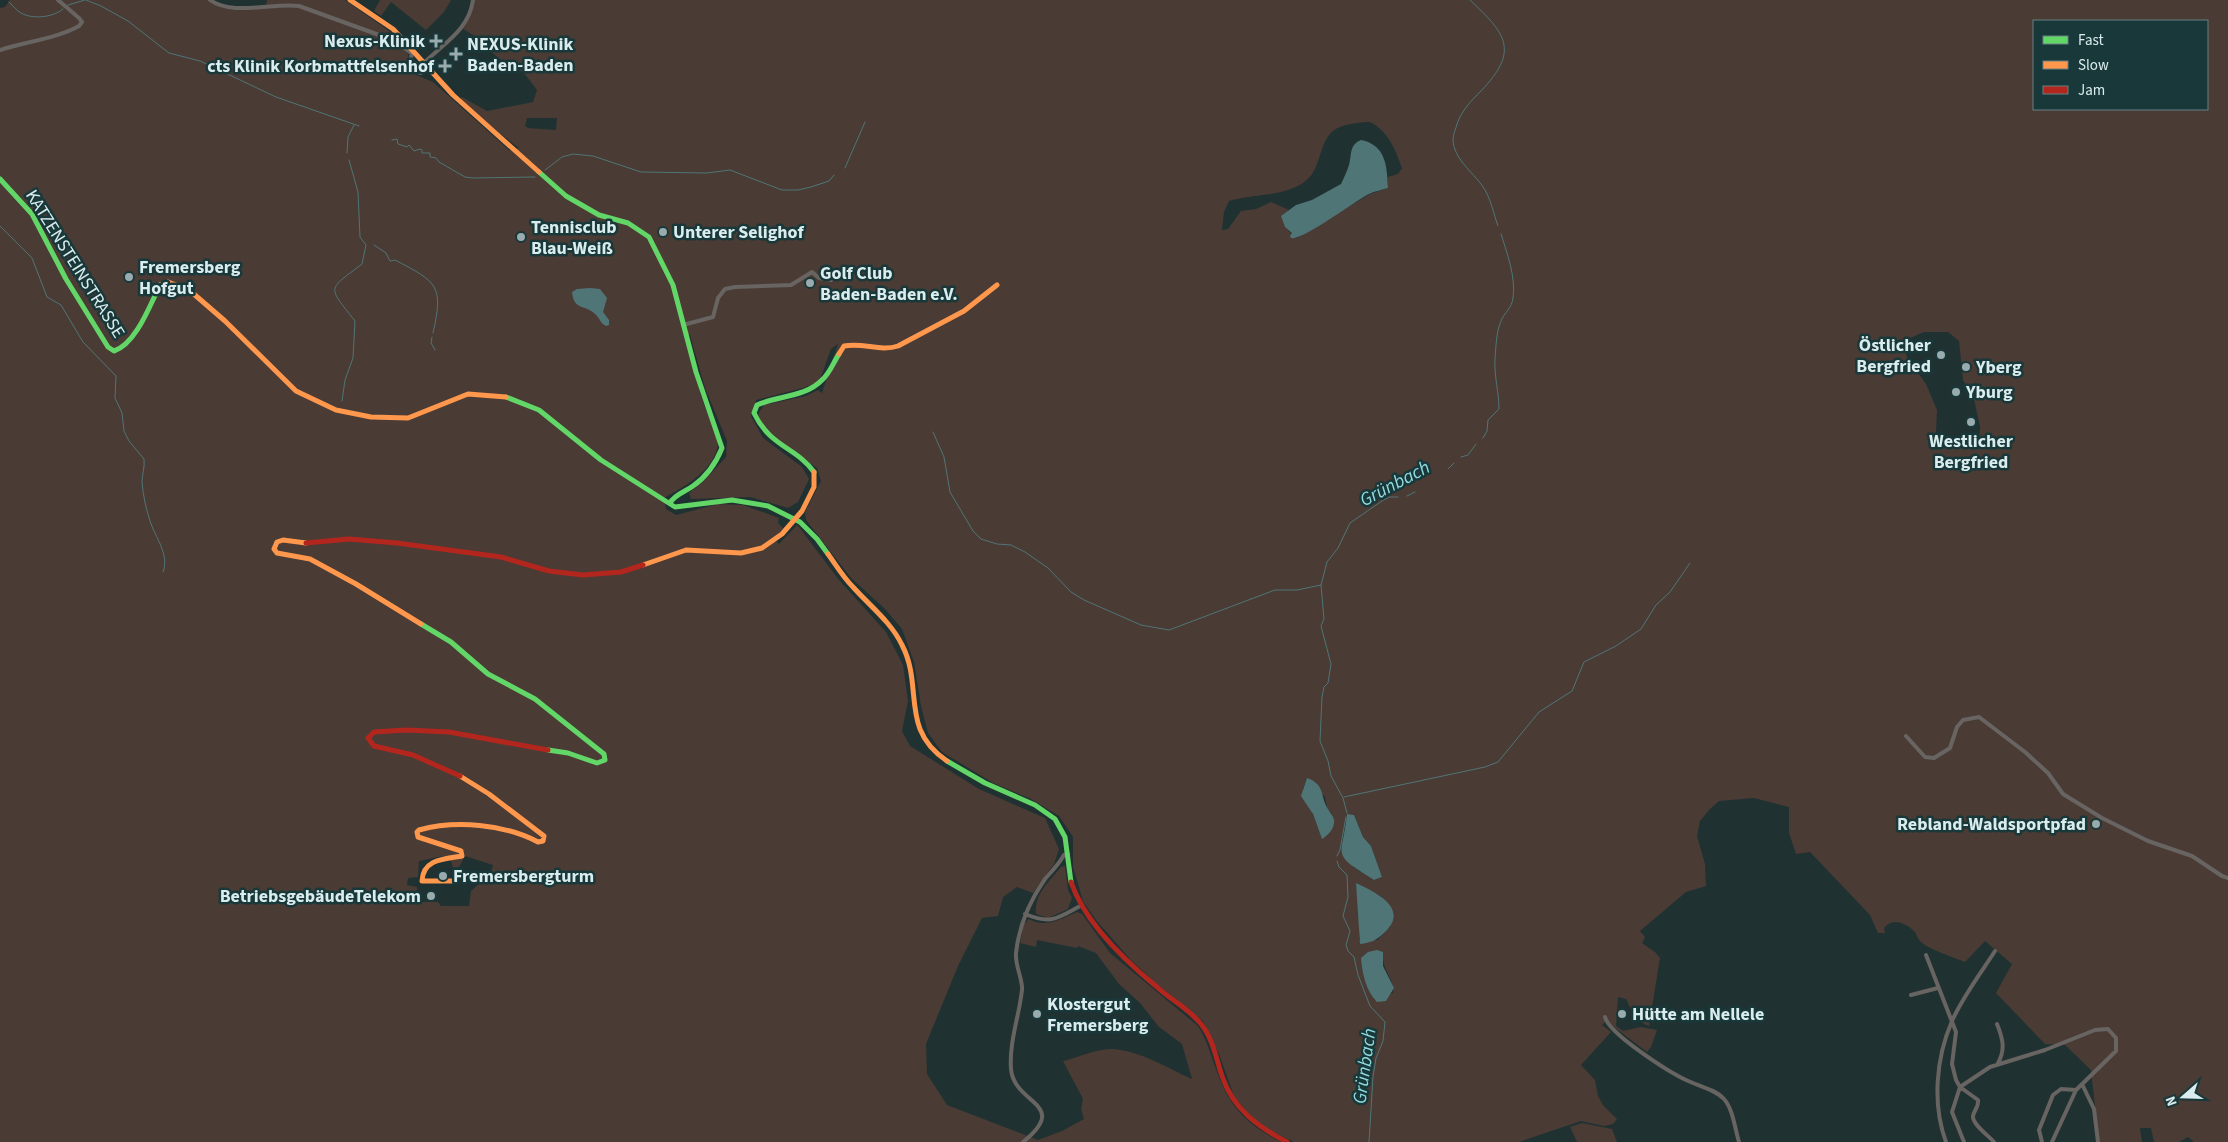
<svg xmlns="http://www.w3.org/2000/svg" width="2228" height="1142" font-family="'Source Sans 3',sans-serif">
<rect width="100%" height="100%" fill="#203132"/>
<path fill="#4a3b35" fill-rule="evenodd" d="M10 0H211C227 12 248 7 266 5L267 0H345L402 40 400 47 408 54 410 68 414 74 433 82 509 150 519 148 459 101 462 97 487 111 533 102 537 90 524 73 498 58 479 39 462 28 473 0H2228V1142H2194L2188 1137 2179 1142H2154L2151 1128H2140L2142 1142H2099L2091 1070 2065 1045 2045 1044 1996 993 2012 964 1985 941 1965 962C1953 957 1930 950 1921 942 1918 940 1917 935 1915 932 1906 923 1893 917 1884 928L1885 933H1878L1870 915 1810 852 1796 854 1789 833V807L1754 798 1719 801 1710 809 1700 821 1697 836 1705 864 1706 886 1686 892 1640 931 1645 937 1642 943 1655 952 1660 958 1649 1026C1636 1022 1631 1009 1626 999L1618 997 1616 1026 1623 1031 1641 1027 1657 1030 1651 1047 1647 1052 1606 1021 1602 1025 1611 1032 1581 1065 1595 1080 1598 1096 1603 1105 1617 1119 1613 1124 1604 1126 1581 1121 1519 1142H1294L1263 1127 1247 1112 1234 1096 1219 1054 1203 1021 1157 984 1130 959 1096 920 1083 901 1073 867V837L1059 816 1031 799 993 783 942 752 928 733 921 706 914 662 902 629 885 609 851 578 806 520 805 512 821 481 817 468 771 435 761 423 758 414 764 405 806 396 818 390 822 393 838 344 831 349 819 382 803 388 756 400 751 416 763 438 802 467 809 479 798 502 788 508 750 497 691 499 689 493 704 481 726 457 727 441 705 388 690 335 684 334 701 396 718 442C717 469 685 486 664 498L666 509 676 515 718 504 743 505 779 518 778 523 783 528 775 539 779 544 797 525 799 527 839 580 886 632 903 665 908 701 902 731 910 746 979 789 1045 818 1059 849 1054 864 1033 893 1017 887 1003 897 998 916 982 918 958 966 926 1044 927 1074 947 1105 1038 1140 1062 1131 1084 1119 1081 1109 1083 1099 1063 1061C1076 1058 1099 1048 1112 1049 1142 1051 1167 1068 1192 1079L1182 1044 1159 1027 1140 1003 1119 984 1096 953 1078 946 1077 948 1037 940 1036 947 1020 943 1024 922 1026 923 1028 919C1046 928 1059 920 1077 912L1082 914 1110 953 1198 1026C1207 1040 1210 1053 1216 1069 1229 1107 1246 1124 1281 1142H0V8L5 7ZM2034 21H2207V109H2034ZM527 118H557L556 130 528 128 525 126ZM1370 122C1389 132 1395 149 1402 168L1398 174 1388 177V188L1370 194 1296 238 1285 227 1284 214 1289 210 1271 202 1256 209 1241 211 1228 229 1222 230 1224 212 1229 201C1253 194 1281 197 1303 183 1322 171 1318 143 1333 131 1342 124 1360 122 1370 122ZM1924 332H1948L1959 341 1963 380 1974 399 1980 427 1979 439 1974 444H1947L1936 433 1937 410 1926 384 1907 357 1905 349 1908 339ZM1307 778 1325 797 1327 808 1332 814 1334 823 1332 829 1322 838 1303 789ZM1347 814 1354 815 1363 837 1371 846 1382 877 1374 880 1353 867 1342 840ZM443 856 451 861 453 868 459 867 465 856 493 865 491 873 471 891 469 906H441L438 902H417V887L407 885 408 878 418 877 419 861ZM1356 883 1382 897 1390 927 1377 940H1359L1360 914ZM1383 953C1381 969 1395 979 1393 993L1374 999 1362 969Z
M380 0H451L444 12 426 30 391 2 381 16 374 11Z
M1065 866 1068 890 1072 898 1068 909 1048 918 1036 914C1034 894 1049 882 1061 867Z
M1582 1123 1612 1129 1617 1142H1577L1570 1127Z"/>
<path fill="#507577" d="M1361 140C1386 145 1387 166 1388 188 1382 190 1375 191 1369 194 1355 201 1302 241 1291 238L1290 236 1292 233 1285 227 1281 216 1296 205 1312 200 1341 184C1344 178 1347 171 1349 165 1352 154 1349 145 1361 140Z
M590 288 600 289 607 298 603 312 609 320V325L606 326C600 323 600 318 595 314 585 304 574 311 572 292L577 289Z
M1307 778C1326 785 1320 797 1328 809 1331 814 1335 818 1334 823 1334 829 1327 836 1322 839L1313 814 1301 796Z
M1347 814 1354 815 1363 837 1371 846 1382 877 1374 880C1330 853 1342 859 1347 814Z
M1356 883C1375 892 1410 908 1385 932 1377 940 1371 943 1360 944Z
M1377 950 1383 952V966L1394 988 1386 1001 1377 1002C1366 991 1362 973 1361 958L1368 952Z"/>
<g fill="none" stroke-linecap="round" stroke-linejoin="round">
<path stroke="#507577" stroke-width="1" d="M86 0 101 6 128 21 169 53 200 61 276 97 359 126
M1470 0C1506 34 1520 50 1481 91 1471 101 1462 110 1457 124 1456 129 1453 134 1453 139 1453 160 1476 174 1485 190 1491 200 1494 215 1498 226
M9 2C13 6 17 11 21 13 33 20 54 17 63 9
M68 5 85 0
M392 140 397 139 398 144 407 147 409 145 414 151 420 149 422 150V153H430V157L436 158 439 162 465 177 473 178 535 177
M347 153 348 137 354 125
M845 168 865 122
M545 170 562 157 573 154 593 156 641 172 707 173 730 170 782 190H798L811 187 829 181 834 175
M0 226 32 258 47 297 61 305 83 342 116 376 115 398 122 413 124 431 129 441 144 459C145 467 142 475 142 482 143 495 146 509 150 521 155 537 170 555 163 572
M374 245 386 253 390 261 395 260C437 282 444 285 433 333
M432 337 431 343 435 350
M342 401 345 380 353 358 355 321C327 285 327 291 362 264L366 245 360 237 358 192 349 160
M933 432 944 457 950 492 973 531 981 539 997 544 1011 545 1025 552 1048 568 1071 592 1084 600 1141 625 1169 630 1275 590H1297L1321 585
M1483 438 1487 431 1488 420 1499 409C1499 392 1494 377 1495 359 1496 348 1496 332 1501 321 1504 313 1512 308 1513 298 1516 277 1507 253 1501 234
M1461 457 1468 455 1476 444
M1448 469 1454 463
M1407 496 1415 492
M1344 797 1485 767 1498 762 1539 712 1572 691 1584 662 1616 646 1641 629 1656 605 1670 592 1690 563
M1347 813 1343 798 1331 776 1328 761 1320 741 1322 697 1324 687 1328 683 1331 664 1321 626 1324 619 1321 585 1327 562 1338 548 1350 523 1382 501 1389 497H1398
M1337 856 1340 850 1346 817
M1337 861 1339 867 1347 875 1348 897 1343 916 1350 931 1346 945 1348 951 1354 957 1358 975 1370 1006 1385 1022 1383 1041 1376 1058 1373 1077 1369 1142"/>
<path stroke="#686462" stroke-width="4" d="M210 0C232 16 271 3 299 6L393 40 411 53
M0 50C25 42 58 38 79 26L82 22 79 18 58 0
M412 51 411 59 414 71 421 73 429 68
M424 63C444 43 469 30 473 0
M683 325 713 317 718 298 725 289 735 287 791 285 812 272 819 278 831 280
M1906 736 1925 757 1934 758 1950 748 1957 727 1963 720 1979 717 2025 752 2048 773 2063 794 2102 818 2148 841 2192 856 2222 876 2228 878
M1025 914C1052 925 1057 918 1082 905
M1926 955 1956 1032 1952 1064 1956 1080 1960 1087 1978 1100C1979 1107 1974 1110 1973 1116 1972 1124 1989 1136 1994 1142
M1911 995 1938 988
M1605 1017C1609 1034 1669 1072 1686 1080 1698 1086 1715 1089 1724 1099 1733 1109 1735 1129 1739 1142
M1997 1024C2003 1039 2006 1050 1997 1065
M2082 1084 2094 1109 2098 1142
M1023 1142C1071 1103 1014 1105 1011 1069 1009 1042 1019 1017 1022 990 1023 979 1015 967 1016 953 1019 925 1029 902 1045 879 1052 871 1059 864 1064 855L1068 854
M1946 1142C1932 1104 1936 1058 1952 1021 1963 996 1981 973 1995 951
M1964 1142 1952 1112 1960 1087 1990 1067 2045 1050 2095 1030 2108 1029 2116 1038V1051L2076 1090 2052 1142
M2042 1142 2039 1130 2053 1095 2061 1089 2076 1090"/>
<path stroke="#63d668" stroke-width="5" d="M539 172 566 196 599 215 628 223 649 237 673 285 696 372 722 448C716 463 706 477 693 486 685 492 675 494 670 503
M0 179 32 214 66 279 108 347 114 351C136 344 150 305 160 285
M506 397 539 410 601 460 675 507 732 500 768 506 800 522 817 539 828 554
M814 472C796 447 770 447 754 413L757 405C777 396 806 397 822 380 830 373 833 363 839 354
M421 624 451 642 488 674 535 699 604 754 605 760 597 763 568 753 548 750
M947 761 985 783 1035 805 1055 819 1065 837 1071 882"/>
<path stroke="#ff974d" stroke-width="5" d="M350 0 393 29 453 95 539 172
M160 285 168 282 188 289 225 321 296 391 336 410 371 417 408 418 468 394 506 397
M839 354 844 346C863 342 880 352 898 346L964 311 997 285
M306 543 283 540 277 542 274 549 277 553 310 559 356 584 421 624
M828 554C836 565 843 577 853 587 870 606 891 622 902 645 924 687 899 729 947 761
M643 565 686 550 741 553 762 548 782 534 802 511 814 487V472
M453 881H422C423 859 444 859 462 856L461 851 418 837 417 832 419 830C456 820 504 824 538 842L543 841 544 836 489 794 460 776"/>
<path stroke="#b3261e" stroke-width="5" d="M306 543 349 539 397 543 501 557 549 571 583 575 621 572 643 565
M460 776 413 755 374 746 368 738 374 732 406 730 449 732 548 750
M1071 882C1085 923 1124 960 1157 987 1171 1000 1189 1009 1201 1024 1213 1039 1216 1058 1222 1076 1233 1109 1258 1127 1287 1142"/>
</g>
<g fill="#99abac" stroke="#18383a" stroke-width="2">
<path d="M433.5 33.5h5v5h5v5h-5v5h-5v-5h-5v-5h5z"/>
<path d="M453.5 46.5h5v5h5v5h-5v5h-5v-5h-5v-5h5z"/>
<path d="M442.5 58.5h5v5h5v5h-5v5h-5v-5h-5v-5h5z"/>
<circle cx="663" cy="232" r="5"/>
<circle cx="521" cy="237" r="5"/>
<circle cx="129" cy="277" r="5"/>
<circle cx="810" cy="283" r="5"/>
<circle cx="1941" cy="355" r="5"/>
<circle cx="1966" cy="367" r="5"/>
<circle cx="1956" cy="392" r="5"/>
<circle cx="1971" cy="422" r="5"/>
<circle cx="2096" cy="824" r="5"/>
<circle cx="443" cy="876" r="5"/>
<circle cx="431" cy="896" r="5"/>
<circle cx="1037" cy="1014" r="5"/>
<circle cx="1622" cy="1014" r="5"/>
</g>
<g text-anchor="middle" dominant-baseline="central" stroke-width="5" stroke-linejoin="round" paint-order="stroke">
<g font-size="18" font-weight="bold" fill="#daeced" stroke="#18383a" text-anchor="start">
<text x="425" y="41" text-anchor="end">Nexus-Klinik</text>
<text x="467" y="44">NEXUS-Klinik<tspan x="467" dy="21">Baden-Baden</tspan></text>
<text x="434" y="66" text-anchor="end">cts Klinik Korbmattfelsenhof</text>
<text x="531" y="227">Tennisclub<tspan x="531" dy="21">Blau-Weiß</tspan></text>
<text x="673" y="232">Unterer Selighof</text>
<text x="139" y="267">Fremersberg<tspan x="139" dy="21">Hofgut</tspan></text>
<text x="820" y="273">Golf Club<tspan x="820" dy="21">Baden-Baden e.V.</tspan></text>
<text x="1931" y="345" text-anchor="end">Östlicher<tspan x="1931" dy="21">Bergfried</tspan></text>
<text x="1976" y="367">Yberg</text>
<text x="1966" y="392">Yburg</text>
<text x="1971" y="441" text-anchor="middle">Westlicher<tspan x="1971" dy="21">Bergfried</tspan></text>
<text x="2086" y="824" text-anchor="end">Rebland-Waldsportpfad</text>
<text x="453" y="876">Fremersbergturm</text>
<text x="421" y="896" text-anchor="end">BetriebsgebäudeTelekom</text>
<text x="1047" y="1004">Klostergut<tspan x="1047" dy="21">Fremersberg</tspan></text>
<text x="1632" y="1014">Hütte am Nellele</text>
</g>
<g font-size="18" fill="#daeced" stroke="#18383a">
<text transform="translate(75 264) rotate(58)">KATZENSTEINSTRASSE</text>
</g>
<g font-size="19" font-style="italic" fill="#91dbe0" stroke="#18383a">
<text transform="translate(1395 484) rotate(-28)">Grünbach</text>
<text transform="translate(1365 1066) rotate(-82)">Grünbach</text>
</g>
</g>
<rect x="2033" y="20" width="175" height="90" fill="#18383a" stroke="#668082"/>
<rect x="2043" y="36" width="25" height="8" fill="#63d668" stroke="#668082"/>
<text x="2078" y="45" font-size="15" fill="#daeced">Fast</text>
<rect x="2043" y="61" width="25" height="8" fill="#ff974d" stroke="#668082"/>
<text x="2078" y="70" font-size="15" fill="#daeced">Slow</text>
<rect x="2043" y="86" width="25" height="8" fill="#b3261e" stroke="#668082"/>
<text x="2078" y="95" font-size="15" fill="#daeced">Jam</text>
<g transform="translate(2183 1097) rotate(250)" stroke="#18383a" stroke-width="4" paint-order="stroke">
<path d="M0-4L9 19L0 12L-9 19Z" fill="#daeced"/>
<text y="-8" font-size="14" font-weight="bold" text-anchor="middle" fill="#daeced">N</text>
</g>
</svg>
